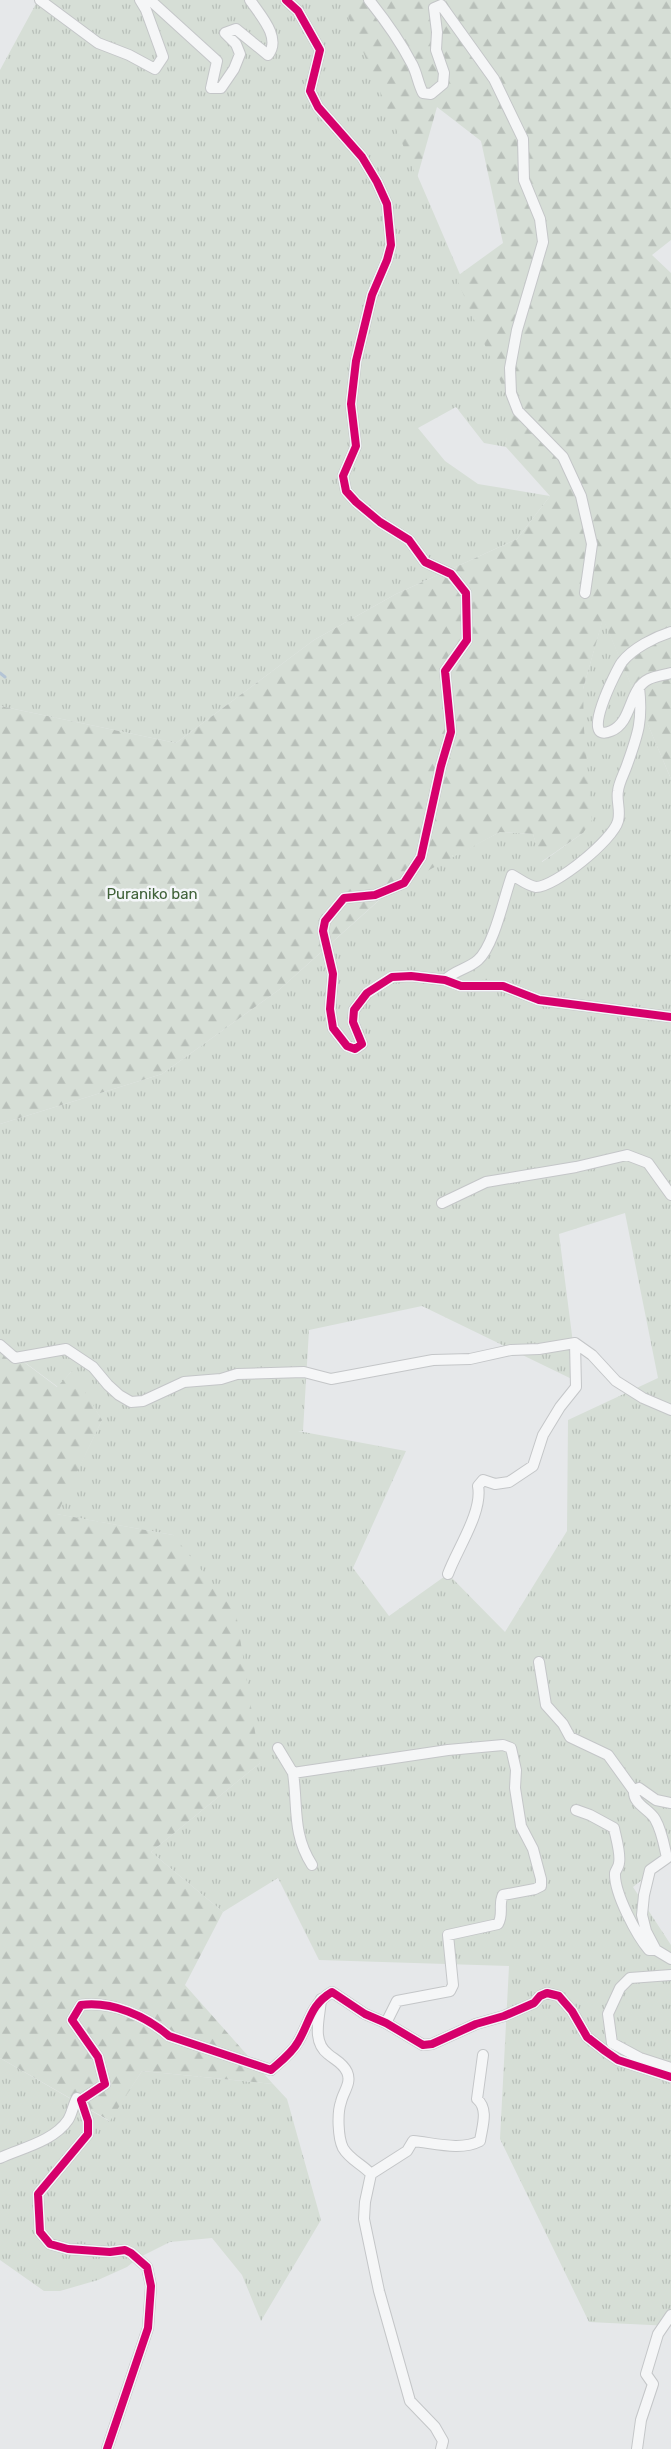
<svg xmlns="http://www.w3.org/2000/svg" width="671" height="2449" font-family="Rubik,sans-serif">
<defs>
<pattern id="grass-tufts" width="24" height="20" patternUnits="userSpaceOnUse" patternTransform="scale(1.25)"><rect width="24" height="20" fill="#d6ded6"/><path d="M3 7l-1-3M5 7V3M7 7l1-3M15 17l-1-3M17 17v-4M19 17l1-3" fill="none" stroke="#b8bfb9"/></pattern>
<pattern id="forest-firs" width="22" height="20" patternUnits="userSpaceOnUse" patternTransform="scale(1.25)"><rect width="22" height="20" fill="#d6ded6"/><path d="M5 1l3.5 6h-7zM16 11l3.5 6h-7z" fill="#b8bfb9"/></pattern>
</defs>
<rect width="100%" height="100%" fill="#e6e8ea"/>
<path fill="url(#grass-tufts)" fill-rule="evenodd" d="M38 0H342L511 393 506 447 484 443 456 407 418 428 445 461 478 484 550 496 517 539 396 594 314 640 176 743 0 706V70Z
M603 618 671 779V1857L633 1887 671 1945V2326L589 2322 500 2139 509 1966 319 1960 278 1878 223 1912 151 1852 260 1763 173 1535 56 1514 102 1420 71 1372 58 1387 0 1344V1124L162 1074 280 989 394 887 500 832 533 834 542 862 583 833V689ZM625 1213 658 1378 568 1420 567 1531 505 1632 448 1574 389 1616 353 1568 406 1451 298 1431H303L309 1330 422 1306 578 1382 559 1234Z
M0 2058 109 2121 142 2071 273 2084 287 2099 321 2220 261 2321 242 2275 212 2238 170 2242 138 2258 127 2267 98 2280 60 2291H44L0 2260Z"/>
<path fill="url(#forest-firs)" d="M341 0H671V240L652 255 671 273V779L603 619 583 689 584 729 592 820 583 833 541 862 533 834 500 832 388 892 280 989 162 1074 0 1124V706L176 743 314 640 396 594 517 539 550 496 506 447 507 397 456 277 503 243 481 141 437 107 417 178Z
M0 1344 57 1387 72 1371 102 1420 57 1514 173 1535 236 1613 260 1763 151 1852 223 1912 185 1985 273 2084 142 2071 110 2121 0 2058Z"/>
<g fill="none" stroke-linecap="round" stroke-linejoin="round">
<path stroke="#b4c4d5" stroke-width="3" d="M0 673 5 677"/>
<g stroke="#c4c6c8" stroke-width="12">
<path id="minor" d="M40 0 98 43 129 55 155 69 163 57 146 10 140 0
M150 0 217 61 211 88H221L234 69 240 54 236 44 225 33 236 29 268 55C282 38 260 15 250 0
M286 0 298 11 320 50 310 91 318 107 362 157 377 182 387 204 391 245 387 260 372 295 356 361 351 404 356 446 343 476 346 491 356 502 380 522 409 540 425 562 451 574 466 593 467 640 445 671 451 732 441 766 421 857 404 883 375 895 344 898 325 921 323 931 333 974 330 1009 333 1028 347 1046 355 1049 362 1044 353 1022 354 1010 367 993 392 977 411 976 445 980 461 986H503L539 1000 671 1017
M369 0C385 20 400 41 412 64 417 73 418 84 423 93L431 94 443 84 444 73 436 50 437 32 434 8 441 5 494 79 523 139 524 180 540 219 543 242 517 330 510 368 511 393 518 411 563 457 581 496 592 544 585 593
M671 632C655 637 633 648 622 662 617 669 578 745 611 731 633 722 628 689 649 679 655 676 664 675 671 673
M445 980C455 970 468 969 478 960 494 946 504 897 512 875 518 878 528 886 536 887 555 887 613 840 618 821 621 811 616 800 618 791 619 782 624 774 627 765 638 734 643 721 639 687
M442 1203 486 1182 576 1167 627 1155 648 1163 671 1195
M0 1345 15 1358 66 1349 93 1367 108 1385 119 1395 131 1402 143 1401 184 1382 221 1379 237 1374 304 1372 331 1379 433 1360 470 1359 511 1350 539 1349 575 1343 592 1355 616 1381 643 1398 671 1410
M448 1574C457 1549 483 1512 478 1486L483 1480 495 1484 509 1482 533 1466 543 1435 560 1407 576 1387 575 1343
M539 1662 546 1705 563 1724 570 1737 608 1755 634 1791
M278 1748 293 1773 448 1750 503 1745 511 1748 516 1770 515 1788 521 1826 533 1849 541 1879V1886L535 1889 503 1895C498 1904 504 1914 498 1924L448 1935 453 1985 450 1991 397 2001 386 2023
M293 1773C298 1807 292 1834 312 1865
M576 1810 590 1815 614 1828C616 1838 621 1854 619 1863 619 1866 616 1870 615 1873 614 1893 637 1936 649 1950H656L671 1959
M656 1950 646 1931 642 1915 644 1895 650 1870 667 1858C664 1845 662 1831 655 1819 649 1809 633 1804 634 1791L639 1788 656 1800 671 1803
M671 1975 630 1978 620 1988 608 2014 612 2043 640 2058 671 2068
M321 1999C320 2017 311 2041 328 2054 335 2060 343 2063 347 2072 352 2083 343 2092 341 2102 337 2113 338 2138 343 2148 350 2160 362 2164 371 2174L365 2202 364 2219 379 2291 410 2401 435 2427 443 2441 441 2449
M0 2158C22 2148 54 2141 68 2120 72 2114 73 2105 77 2098L81 2100
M371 2174 407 2151 413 2141C434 2143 461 2151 480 2141 482 2127 489 2109 477 2099L483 2055
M107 2449 148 2328 151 2286 147 2267 131 2253 125 2250 110 2252 68 2249 50 2244 40 2232 38 2194 88 2134V2121L81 2100 105 2084 98 2057 72 2020 81 2005C112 2001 146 2016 169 2036L271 2070C280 2062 292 2053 298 2042 310 2022 310 2005 332 1992L365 2014 386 2023 423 2045 432 2044 476 2024 504 2016 534 2003 540 1996 547 1993 559 1996 572 2011 587 2037 605 2051 618 2060 671 2077
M637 2449 641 2420 653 2384 646 2374 658 2334 671 2315"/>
</g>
<use href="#minor" stroke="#f5f6f7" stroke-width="10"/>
<g stroke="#f4f6f9" stroke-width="11">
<path id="cycleway" d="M286 0 298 11 320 50 310 91 318 107 362 157 377 182 387 204 391 245 387 260 372 295 356 361 351 404 356 446 343 476 346 491 356 502 380 522 409 540 425 562 451 574 466 593 467 640 445 671 451 732 441 766 421 857 404 883 375 895 344 898 325 921 323 931 333 974 330 1009 333 1028 347 1046 355 1049 362 1044 353 1022 354 1010 367 993 392 977 411 976 445 980 461 986H503L539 1000 671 1017
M107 2449 148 2328 151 2286 147 2267 131 2253 125 2250 110 2252 68 2249 50 2244 40 2232 38 2194 88 2134V2121L81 2100 105 2084 98 2057 72 2020 81 2005C112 2001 146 2016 169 2036L271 2070C280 2062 292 2053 298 2042 310 2022 310 2005 332 1992L365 2014 386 2023 423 2045 432 2044 476 2024 504 2016 534 2003 540 1996 547 1993 559 1996 572 2011 587 2037 605 2051 618 2060 671 2077"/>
</g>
<use href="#cycleway" stroke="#d6006c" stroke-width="8"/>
</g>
<g text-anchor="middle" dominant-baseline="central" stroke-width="5" stroke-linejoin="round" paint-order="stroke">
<g font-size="15" fill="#3f6138" stroke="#f4f6f9">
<text x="152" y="894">Puraniko ban</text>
</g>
</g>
</svg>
